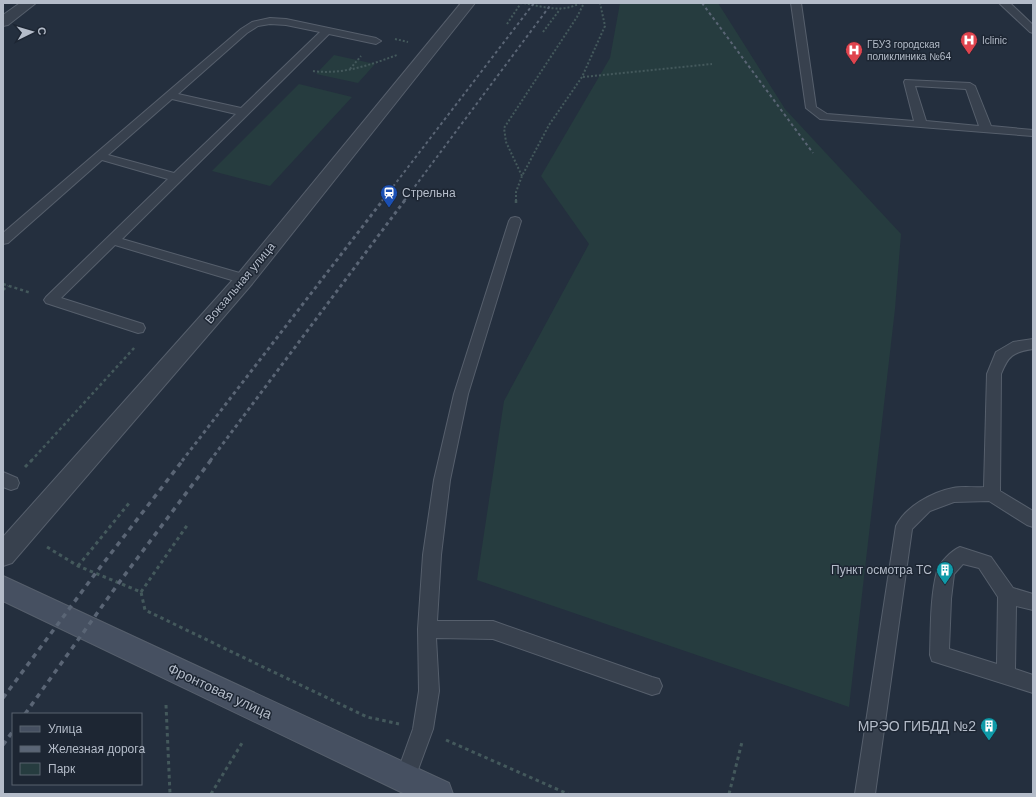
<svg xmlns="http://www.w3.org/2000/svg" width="1036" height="797" font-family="Helvetica,sans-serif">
<rect width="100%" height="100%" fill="#242f3e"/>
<path fill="#263c3f" d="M620 3H718L785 109 901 234 895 309 849 707 477 580 504 401 589 244 541 176 610 58Z
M334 55 375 64 358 83 316 74Z
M299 84 352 97 270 186 212 171Z"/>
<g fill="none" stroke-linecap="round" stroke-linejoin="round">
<g stroke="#565f6c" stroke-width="2">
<path id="service" d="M791 3H801L816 107 827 114 914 121 904 82 905 80 970 83 975 86 991 126 1033 130V136L820 119 806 108ZM915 86 966 89 979 126 926 121Z
M999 3H1010L1033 25V33L1030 32Z
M270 18 286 19 376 38 381 41 376 44 329 34 122 239 250 276 252 279 250 282 245 284 115 245 61 298 143 324 145 328 143 332 138 333 46 303 44 300 46 297 168 179 102 160 8 243 3 244V233L241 29 252 22ZM270 24 286 25 320 32 241 108 178 94 247 33 258 26ZM172 99 236 114 174 173 108 155Z
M515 217 519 218 521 221 468 394 450 480 441 555 437 621H493L652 677 659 679 662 686 659 693 652 695 493 639 436 638 439 691 433 729 412 786 405 789 398 786 395 779 413 729 419 691 418 629 423 555 434 480 454 394 509 221 511 218Z
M1033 339V349C1013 352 1008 356 1001 374L1000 491 1033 511V527L1027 525 989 501 954 502 930 511 912 529 875 794H855L896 526C905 507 932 492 953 488 963 486 974 488 984 487L987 374 996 352 1013 342Z
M3 472 17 478 19 483 17 488 11 490 3 487Z
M960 547 991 557 1013 588 1033 594V610L1016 606 1015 669 1033 675V693L932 661 930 655C931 628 930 598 937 571 940 562 951 551 960 547ZM963 564 979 568 998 597 997 664 949 649 951 599 954 574Z"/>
</g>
<g stroke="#565f6c" stroke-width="2">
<path id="minor" d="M20 3H36L8 25 3 26V15Z
M461 3H475L252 284 12 563 3 566V537L238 274Z"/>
</g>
<g stroke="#565f6c" stroke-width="2">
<path id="secondary" d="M3 576 449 783 453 794H405L3 601Z"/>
</g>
<path stroke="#44595c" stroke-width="2" stroke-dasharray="2 2" stroke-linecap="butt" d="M524 3C543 7 563 13 580 3
M507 24 521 3
M543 32 561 8
M395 39 408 42
M350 69 361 56
M313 71C342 75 370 65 397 55
M583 77 712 64
M522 176 506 142 504 128 577 17 584 3
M516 201V192L522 176 549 125 582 77 605 26 600 3"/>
<path stroke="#44595c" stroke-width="2.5" stroke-dasharray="3 3" stroke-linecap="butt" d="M516 200V203
M3 284 31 293
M3 290 8 286
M31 461 135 347"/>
<path stroke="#44595c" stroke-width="3" stroke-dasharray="3.5 3.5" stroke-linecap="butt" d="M25 467 32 460
M47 547 78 566 141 592 145 610 367 717 399 724
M78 566 130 502
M141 592 188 524
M166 705 170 794
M446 740 568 794
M211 794 242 743
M729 794 742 742"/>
<use href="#service" fill="#38414e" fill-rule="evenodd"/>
<use href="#minor" fill="#38414e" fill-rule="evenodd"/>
<use href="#secondary" fill="#465061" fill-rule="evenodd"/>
<path stroke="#5a6575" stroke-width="2" stroke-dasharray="3 3" stroke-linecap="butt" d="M702 3 813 153
M382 201 534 3
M404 201 552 3"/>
<path stroke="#5a6575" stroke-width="3" stroke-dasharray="3.5 3.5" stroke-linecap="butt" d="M182 461 383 200
M210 461 405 200"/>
<path stroke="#5a6575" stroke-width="3.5" stroke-dasharray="5 5" stroke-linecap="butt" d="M3 698 95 574 183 460
M25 714 118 584 211 460
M3 745 13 731"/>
</g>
<defs>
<g id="hospital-pin" transform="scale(0.9)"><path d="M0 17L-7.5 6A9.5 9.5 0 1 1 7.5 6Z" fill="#e0444e" stroke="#1d2633"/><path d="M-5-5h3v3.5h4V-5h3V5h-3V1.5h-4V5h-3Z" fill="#fff"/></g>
<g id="station-pin" transform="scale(0.9)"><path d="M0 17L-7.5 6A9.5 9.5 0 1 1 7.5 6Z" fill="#1a4fb4" stroke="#1d2633"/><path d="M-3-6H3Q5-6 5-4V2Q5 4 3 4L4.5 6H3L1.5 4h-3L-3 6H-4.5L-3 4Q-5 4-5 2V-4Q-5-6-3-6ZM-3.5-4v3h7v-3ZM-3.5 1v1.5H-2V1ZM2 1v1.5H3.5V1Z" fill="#fff"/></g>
<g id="building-pin" transform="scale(0.9)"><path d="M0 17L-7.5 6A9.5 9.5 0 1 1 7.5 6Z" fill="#0f9aa8" stroke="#1d2633"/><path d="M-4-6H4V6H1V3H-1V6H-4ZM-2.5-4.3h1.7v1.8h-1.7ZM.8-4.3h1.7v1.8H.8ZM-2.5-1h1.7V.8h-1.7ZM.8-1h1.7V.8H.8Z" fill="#fff"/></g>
</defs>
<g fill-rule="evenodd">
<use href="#hospital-pin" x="969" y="40"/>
<use href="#hospital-pin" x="854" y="50"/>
<use href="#station-pin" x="389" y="193"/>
<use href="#building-pin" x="945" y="570"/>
<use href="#building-pin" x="989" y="726"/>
</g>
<g text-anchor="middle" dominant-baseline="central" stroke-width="3" stroke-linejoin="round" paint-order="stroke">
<g font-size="10" fill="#b4bcc9" stroke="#1d2633" text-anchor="start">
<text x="982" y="40">Iclinic</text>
<text x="867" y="44">ГБУЗ городская<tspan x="867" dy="12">поликлиника №64</tspan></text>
</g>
<g font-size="12" fill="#b4bcc9" stroke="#1d2633" text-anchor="start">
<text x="402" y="193">Стрельна</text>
<text x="932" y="570" text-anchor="end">Пункт осмотра ТС</text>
</g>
<g font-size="12" fill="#b4bcc9" stroke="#1d2633">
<text transform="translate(240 283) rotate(-50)">Вокзальная улица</text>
</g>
<g font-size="14" fill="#b4bcc9" stroke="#1d2633">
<text transform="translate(220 691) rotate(25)">Фронтовая улица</text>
</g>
<g font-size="14" fill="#b4bcc9" stroke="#1d2633" text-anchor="end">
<text x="976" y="726">МРЭО ГИБДД №2</text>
</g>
</g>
<rect width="1036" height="797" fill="none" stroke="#b4bcc9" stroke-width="8"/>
<rect x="12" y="713" width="130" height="72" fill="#1d2633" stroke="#59626f"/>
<rect x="20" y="726" width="20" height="6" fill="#465061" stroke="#59626f"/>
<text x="48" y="733" font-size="12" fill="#b4bcc9">Улица</text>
<rect x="20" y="746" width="20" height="6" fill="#5a6575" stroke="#59626f"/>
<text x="48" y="753" font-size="12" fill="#b4bcc9">Железная дорога</text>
<rect x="20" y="763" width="20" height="12" fill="#263c3f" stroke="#59626f"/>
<text x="48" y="773" font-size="12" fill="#b4bcc9">Парк</text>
<g transform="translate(32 32) rotate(85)" stroke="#1d2633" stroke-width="3" paint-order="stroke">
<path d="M0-3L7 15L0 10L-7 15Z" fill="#b4bcc9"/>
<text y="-6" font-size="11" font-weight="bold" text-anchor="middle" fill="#b4bcc9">С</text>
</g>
</svg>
